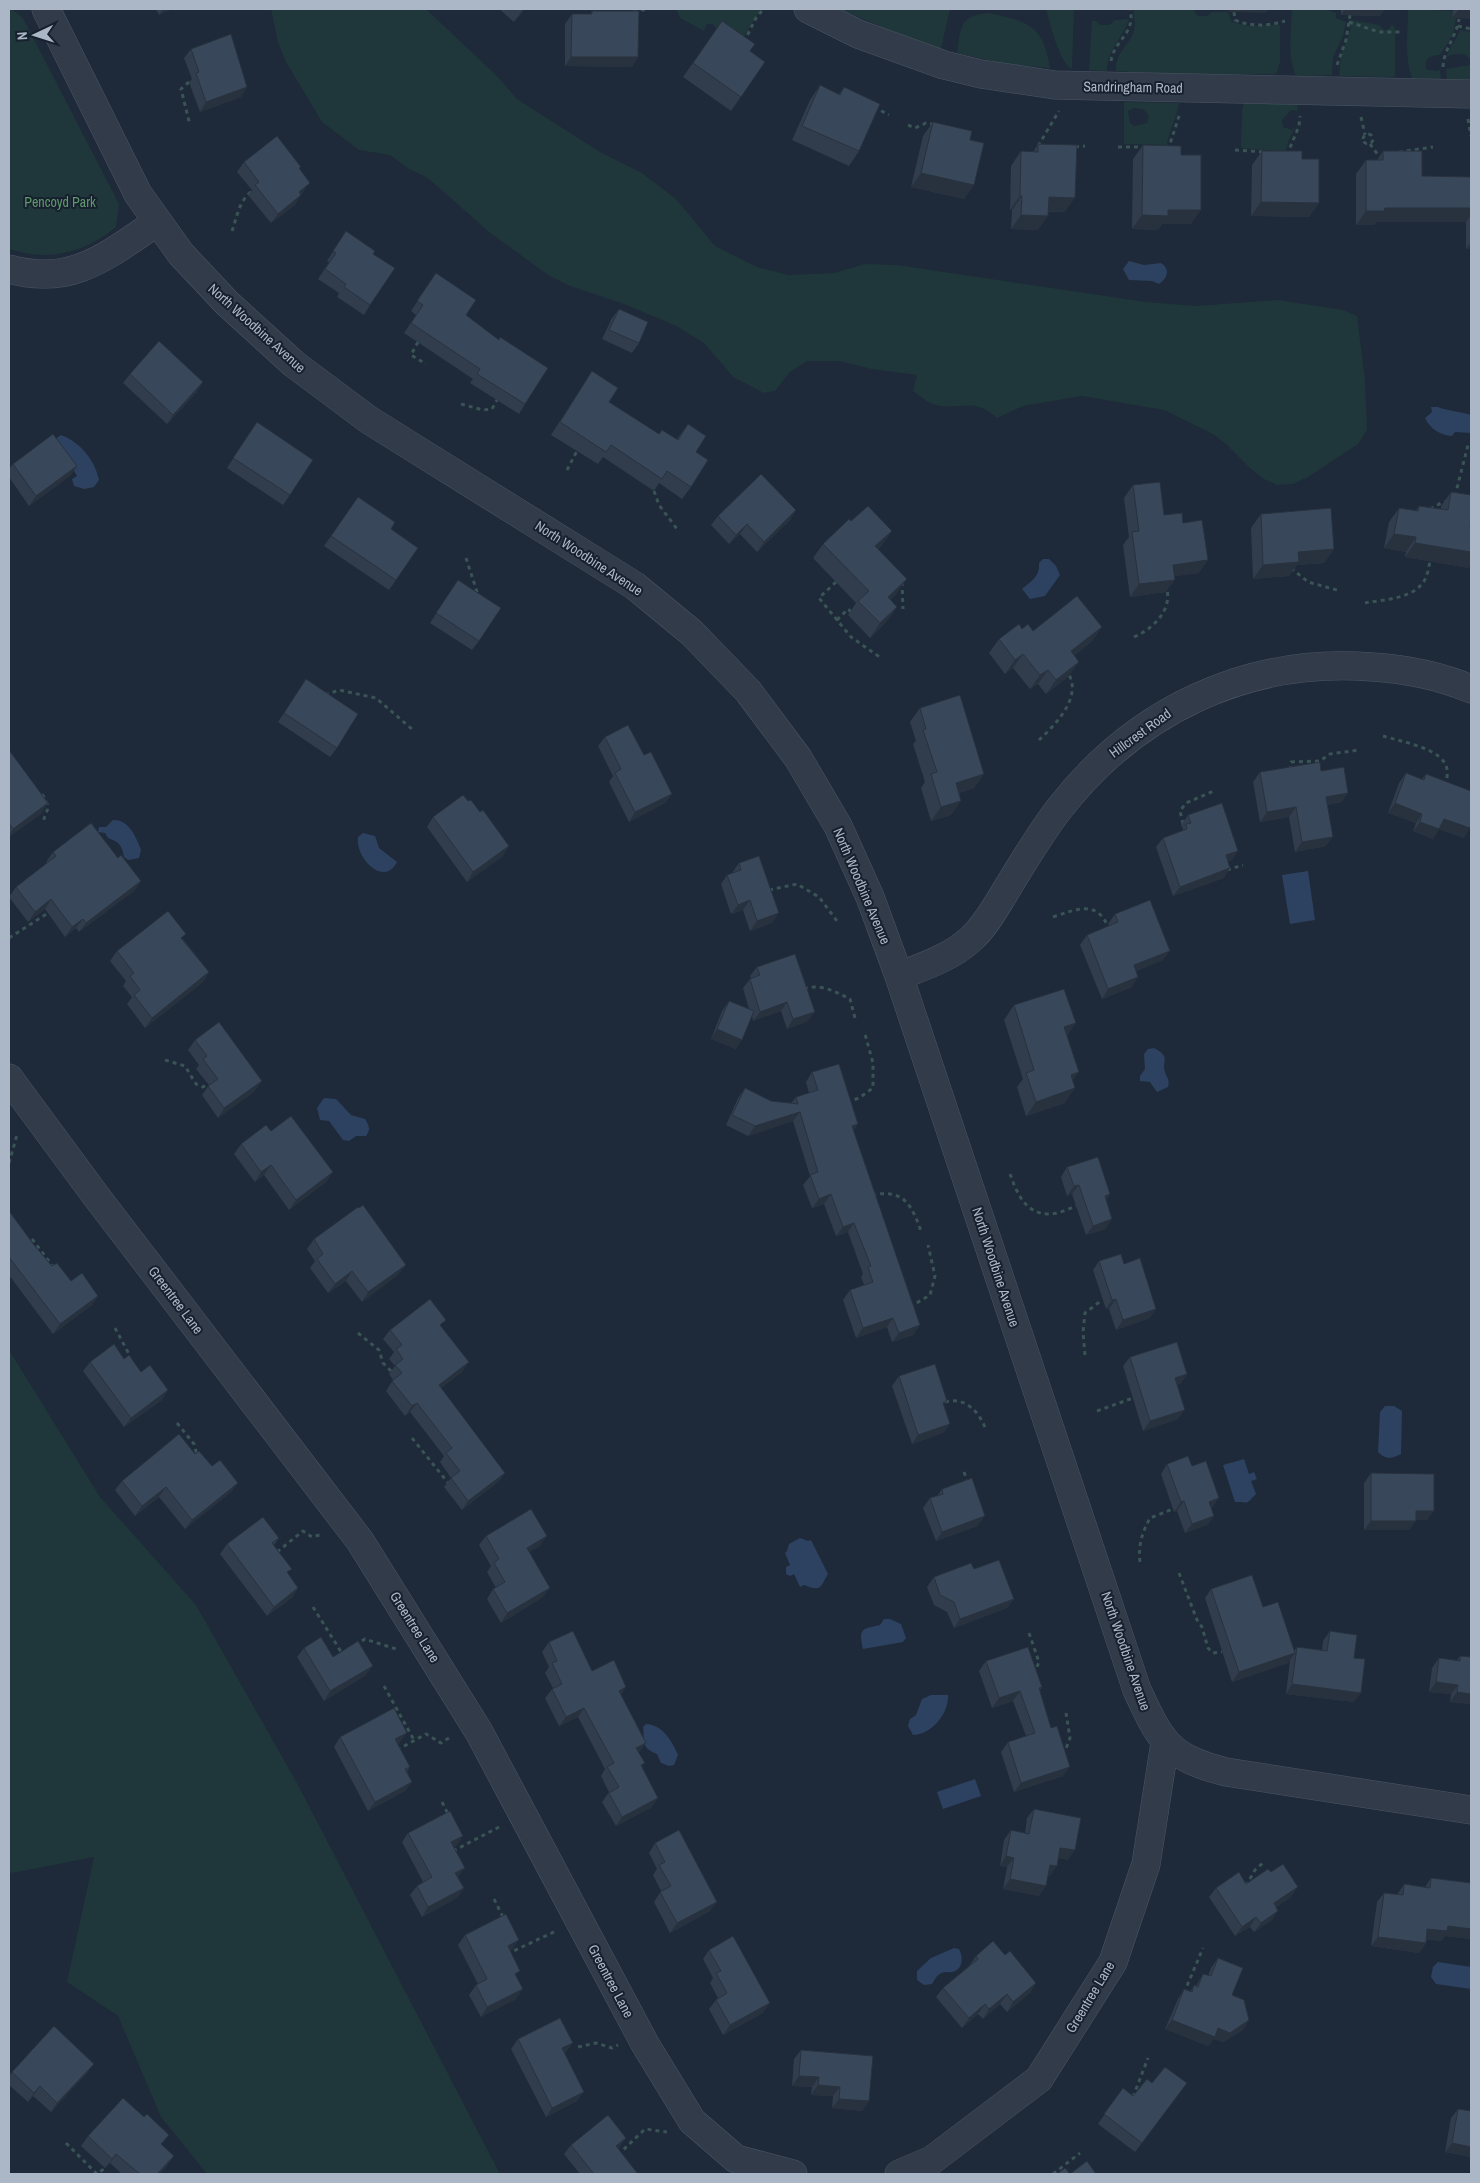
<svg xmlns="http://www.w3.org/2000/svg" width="1480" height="2183" font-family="'Archivo Narrow',sans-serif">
<rect width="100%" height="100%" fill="#1e2939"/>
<path fill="#1f373a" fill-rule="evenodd" d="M9 9H12L23 18 119 204 116 227C85 253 48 262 9 249Z
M271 9H426L498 77 517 99 600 152 642 173 677 200 715 246 757 267 788 275 835 273 864 264 897 265 1146 302 1195 306 1278 300 1343 310 1357 316 1365 380 1367 430 1358 444 1308 477 1293 484 1277 485 1264 479 1251 469 1227 445 1213 434 1164 410 1082 396 1023 406 997 418C973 398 966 409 941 406 930 405 921 397 913 391L917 375 872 369 839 361H807L790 372 775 391 764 393 733 377 704 343 676 326 624 304 570 286 548 275 489 232 428 178 409 169 390 155 359 150 322 122 286 62 278 42Z
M676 9H761L737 48 715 33 716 29 713 24H707L704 31 680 18Z
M839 9H950L941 49 925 45Z
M1046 9H1074L1072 69C1059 63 1050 23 1046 9Z
M1133 9H1193L1198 16H1207L1211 12H1228L1232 22 1248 26 1280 25V62L1276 74H1165L1116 71C1115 54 1126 48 1133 34 1136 27 1134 16 1133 9Z
M1292 9H1326L1336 13V18L1346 22 1343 36 1333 57 1332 75 1296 76C1287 56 1291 30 1292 9Z
M1408 9 1453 11 1452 18H1456L1453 35 1440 55C1431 55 1424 58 1426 69L1435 71 1440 70 1441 79 1412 78C1404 57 1408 31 1408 9Z
M989 13C1029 22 1043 25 1050 68L1005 64 957 53C961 27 959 15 989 13Z
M1129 19C1123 38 1107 50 1107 71L1089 70 1092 21H1096L1100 25H1109L1115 20Z
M1351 20 1379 25 1384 30 1389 29 1392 24 1395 28V75L1393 77 1339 76 1341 55 1350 31Z
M1460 30 1471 32V79H1447L1446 69 1470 65V59C1463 52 1456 53 1447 57 1448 47 1457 40 1460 30Z
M1124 102 1179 103C1177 118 1169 130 1167 145L1124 144ZM1134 108 1143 109 1149 116 1147 123 1134 126 1130 123 1128 111Z
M1244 102 1298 104 1297 111 1291 110 1282 120 1283 127 1292 130 1296 126 1290 137 1285 152 1241 148 1242 110Z
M9 1350 100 1497 196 1605 297 1783 500 2174H207L161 2117 118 2016 67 1982 94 1857 12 1873 9 1871Z"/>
<path fill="#2d4260" d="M1129 261 1144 265 1161 263C1171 269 1167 279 1159 284L1152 281 1129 280 1123 269Z
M1431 407H1438C1443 410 1463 412 1471 415V433L1455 432 1452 436C1440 435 1430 429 1425 418L1432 412Z
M61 435C80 442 95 460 99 480L94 487 84 489 74 486 72 479 77 476 55 439Z
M1043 559H1049L1056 566 1060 575 1045 596 1030 599 1022 589C1032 580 1040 577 1039 563Z
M113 820C129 819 136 837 141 850L139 858 128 860 124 857C122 845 119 842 108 838L105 833 98 832 99 827H106Z
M363 833 375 836 379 848 397 862C384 888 355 858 358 837Z
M1308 871 1315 920 1290 924 1282 875Z
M1154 1048C1172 1058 1161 1059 1165 1072 1167 1078 1170 1080 1168 1087L1157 1092 1150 1082 1140 1081V1076L1145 1069 1144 1054 1148 1049Z
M324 1098 336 1099 351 1115 365 1119C369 1126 371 1129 366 1136H356L349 1141 343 1140 329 1121 320 1120 317 1108Z
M1385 1406H1394L1402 1411 1401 1454C1392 1459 1386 1460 1378 1452L1380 1412Z
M1244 1459 1249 1474 1254 1472 1257 1479 1251 1481 1256 1494C1244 1506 1251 1502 1235 1502L1223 1465Z
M800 1538 808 1541 811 1540 828 1574C820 1587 822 1592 804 1585L800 1587 794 1574 790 1576 786 1574V1567L790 1565 785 1553 787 1551 789 1544Z
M884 1619H890L901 1624 906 1638 903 1642 863 1649C858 1628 862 1629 880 1625Z
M931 1695H948C949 1714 931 1735 913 1735L908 1726 910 1719 916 1715 922 1699Z
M646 1724C663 1725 672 1741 678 1755L674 1765 669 1766 661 1763 657 1754C640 1747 645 1742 643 1727Z
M975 1779 981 1796 943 1809 937 1792Z
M954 1948 959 1949C963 1957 964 1969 952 1972 947 1973 944 1971 940 1974 936 1976 935 1980 932 1984L924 1985 917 1980V1971L931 1958Z
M1438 1962 1471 1967V1989L1436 1984 1431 1977 1433 1967Z"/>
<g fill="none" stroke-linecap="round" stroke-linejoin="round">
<g stroke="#4c5665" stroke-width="29">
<path id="minor" d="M46 9 138 194 181 254 227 303 294 364 369 420 635 586 692 633 748 691 798 758 838 826 870 897 899 976 1137 1690C1161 1741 1167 1757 1226 1772L1471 1810
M808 9 858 34 944 65 981 74 1055 85 1471 94
M9 269C72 287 108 255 157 222
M899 976C925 966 952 957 972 938 986 925 995 908 1005 892 1022 864 1039 835 1059 809 1135 711 1247 657 1372 667 1406 669 1440 676 1471 689
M9 1078 96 1196 360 1541 479 1732 645 2044 692 2121 736 2159 793 2174
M899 2174 932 2160 1039 2079 1113 1962 1146 1864 1165 1743"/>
</g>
<path stroke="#3a5355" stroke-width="3" stroke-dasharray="4 4" stroke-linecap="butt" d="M633 9 645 10
M1234 12 1235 20C1251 27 1268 26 1285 21
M1349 22 1379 32H1402
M1458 26 1471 29
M744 42 757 16 764 9
M1111 61C1114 40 1136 34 1130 9
M1337 65 1346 40 1350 15
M1443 67C1444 48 1456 38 1459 19
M189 82 181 89 190 125
M874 107 889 115
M1361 117 1365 135
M1468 119 1471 136
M908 125 915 128 926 123 936 125
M1363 139a5 5 0 1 1 10 0a5 5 0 1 1-10 0Z
M1370 144 1378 155
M1038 146 1059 111
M1075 147 1085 146
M1118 147H1146
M1168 150 1180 113
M1235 150 1264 152
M1399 152 1433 147
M1287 155 1299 126 1300 116
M232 231C237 217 239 201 251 192
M418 342 411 355 426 364
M461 404 483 410 492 409 497 400
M567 470 577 451
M654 491 659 505 677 529
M1455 496 1468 445
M1430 509 1443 502H1447
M466 558 478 595
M1291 568 1308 582 1337 590
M836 582 819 598 851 637 881 658
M902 582 903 609
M1365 603C1386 599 1417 599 1426 577 1428 573 1429 566 1430 561
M837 620 848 609 851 612
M1134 637C1153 629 1174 609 1166 586
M325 695 339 690 376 698 413 730
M1383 736C1399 741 1434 747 1444 762 1449 768 1447 778 1446 785
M1039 740C1055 725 1083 697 1068 673
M1290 770 1291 762 1320 761 1330 754 1359 750
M42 794C53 811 45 809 43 824
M1183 824 1180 811 1186 803 1216 790
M1227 870 1243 865
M769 890 797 884 819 897 837 921
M1053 917C1077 909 1099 899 1109 930
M9 938 48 913
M804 989C820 983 836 992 850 999L855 1018
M165 1060 185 1066 196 1084 203 1087 208 1084
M847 1102 859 1098 873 1088V1063L865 1034
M9 1163 17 1135
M1010 1174C1017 1193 1025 1214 1049 1214 1058 1214 1068 1209 1076 1206
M872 1195C903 1189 911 1203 921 1231
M32 1239 55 1269
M910 1307 930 1295 935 1276 928 1245
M115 1328 130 1356 128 1361
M358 1333 379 1350 383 1363 392 1372
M1085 1355 1083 1332 1085 1313 1102 1300
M945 1402C966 1396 980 1413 986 1430
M1097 1411 1133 1398
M177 1423 194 1444 197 1455
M412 1438 449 1484
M964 1472 968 1484
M277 1552 303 1531 312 1537 323 1534
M1140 1562C1138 1545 1142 1533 1150 1518L1173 1509
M1179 1573 1197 1620 1202 1627 1208 1648 1213 1653 1222 1652
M313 1607 343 1655
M1029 1633 1039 1662 1036 1669 1033 1670
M355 1645 365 1639 396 1649
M384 1686 414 1740
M397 1750 426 1734 441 1743 452 1736
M1061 1753 1065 1751 1070 1738 1066 1713
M442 1802 448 1814
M453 1851 501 1826
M1246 1886 1255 1870 1265 1861
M494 1899 504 1919
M507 1954 556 1931
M1184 1993 1203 1948
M578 2047 596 2043 612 2048 618 2045
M1133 2097 1148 2058
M66 2143 97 2174 105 2168
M618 2155 645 2129 667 2132
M1053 2174 1080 2153"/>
<use href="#minor" stroke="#313b49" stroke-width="28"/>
</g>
<path fill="#313d4d" d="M156 9H172L159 15Z
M499 9H525L514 22Z
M1341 9H1385L1380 16 1341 15Z
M1437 9H1471L1452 18 1453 10H1437Z
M592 11 638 57 632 67 565 66V24L572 14H590Z
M722 21 750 51 765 62 731 111 683 77Z
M191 49 247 87 241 97 200 112 189 82 192 79 184 58Z
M820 85 839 94 844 87 859 151 849 166 792 140 810 100Z
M933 122 970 140 974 185 964 199 911 187 923 136Z
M1038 144 1065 212H1048L1038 230 1011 229 1012 210H1010L1011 166 1021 151 1033 152Z
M1143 145 1181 155 1191 224H1162L1158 230 1132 229 1133 159Z
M1262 151 1302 159 1319 203 1309 217 1251 216 1252 165Z
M1383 151 1422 176 1471 177V249H1466V222H1376L1374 225H1356V174L1366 160H1377Z
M244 162 299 169 303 192 301 194 295 205 271 223 248 195 252 190 237 172Z
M346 231 373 254 370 305 364 315 337 297 339 293 318 279 329 262 327 261Z
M436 273 466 315 525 404 519 414 470 383 473 379 404 333 416 315 411 311Z
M619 309 639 343 632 353 602 339 612 318Z
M592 371 609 402 659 434 677 439 688 424 696 452 691 487 682 499 659 483 654 491 603 457 598 464 551 435Z
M130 374 197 392 167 424 123 383Z
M250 432 290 495 283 505 227 468Z
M13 464 77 466 70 476 29 506 9 477V469Z
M1133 485 1164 515 1183 523 1199 573 1174 576 1166 592 1130 597 1123 545 1129 537 1124 498Z
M1451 492 1470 527 1469 568 1405 557 1406 552 1384 548 1389 522 1399 508 1416 510 1419 506 1441 509V506Z
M358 497 391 529 418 548 389 590 324 546Z
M796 510 790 520 757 552 740 534 729 544 711 525 718 516Z
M1261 514 1334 549 1324 563 1297 565 1289 576 1253 579 1251 528Z
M851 521 892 531 882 545 878 549 897 593 890 600 897 607 887 621 870 638 848 615 856 603 813 558 823 544Z
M458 580 479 641 472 650 430 623Z
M1102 627 1092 641 1074 656 1069 676 1046 694 1038 684 1030 689 1013 668 1005 674 989 653 999 639 1022 629 1033 631Z
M306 679 337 748 330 757 278 722Z
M920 708 984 774 974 788 959 793 961 801 951 815 931 821 921 788 925 782 913 744 916 741 910 722Z
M605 737 644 755 672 794 665 803 629 822 609 782 613 776 598 746Z
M9 750 42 813 9 837Z
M1321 771 1342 802 1327 805 1326 846 1295 852 1289 817 1260 822 1253 782 1260 772Z
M1406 773 1422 779 1426 774 1464 838 1439 829 1433 839 1413 831 1416 823 1388 813 1399 783Z
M468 801 503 856 467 882 427 827 433 817Z
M1188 815 1232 860 1228 861 1224 878 1173 896 1156 847 1163 838 1182 831 1183 829 1181 825Z
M53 852 118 858 141 881 134 891 79 932 76 928 65 937 45 909 28 922 9 897 16 887 47 863 46 862Z
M739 863 772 923 750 931 743 910 731 914 721 884 727 875 732 873Z
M1115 914 1163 960 1136 971 1132 987 1102 999 1080 945 1087 935 1109 926 1108 924Z
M183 939 209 972 203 982 145 1028 127 1004 132 997 123 986 126 981 110 961 117 951Z
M757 967 808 1021 787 1029 781 1011 753 1021 752 1016 736 1049 711 1039 722 1011 729 1001 749 1009 743 988 750 979 751 978 750 976Z
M1014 1005 1067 1036 1073 1081 1065 1103 1026 1116 1017 1087 1023 1079 1004 1020Z
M195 1040 255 1091 218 1118 202 1095 209 1085 196 1069 199 1065 188 1050Z
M812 1072 858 1124 853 1131 920 1325 913 1335 892 1342 887 1327 856 1338 843 1300 850 1290 864 1285 861 1277 863 1274 848 1232 836 1236 824 1204 812 1208 803 1185 810 1176 793 1121 748 1136 726 1125 738 1098 745 1088 771 1101 791 1103 796 1097 809 1093 806 1082Z
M271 1131 333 1172 326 1182 289 1210 264 1175 255 1182 234 1154 241 1144Z
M1067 1167 1110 1194 1106 1200V1229L1086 1235 1072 1194 1067 1196 1061 1177Z
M9 1211 34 1245 52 1266 71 1281 98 1296 92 1305 53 1334 9 1275Z
M314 1239 399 1274 362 1302 346 1281 328 1293 310 1268 315 1261 307 1249Z
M1099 1261 1124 1264 1150 1318 1116 1330 1109 1309H1106L1093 1270Z
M441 1326 462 1372 441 1388 505 1473 498 1482 462 1510 444 1487 451 1478 440 1462 444 1456 410 1412 405 1416 386 1391 393 1380 389 1374 395 1366 389 1359 394 1352 383 1339 390 1330Z
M1130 1357 1187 1374 1181 1383 1177 1385 1178 1419 1143 1431 1123 1366Z
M124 1359 141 1372 168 1390 162 1400 124 1427 83 1371 90 1362Z
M899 1376 944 1406 950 1424 943 1433 912 1444 892 1386Z
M195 1454 212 1466 238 1483 231 1492 185 1529 159 1497 135 1516 115 1490 122 1481Z
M1167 1464 1192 1466 1212 1508H1211L1214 1516 1207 1525 1185 1533 1177 1511 1174 1512 1161 1474Z
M1371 1473 1427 1520H1416L1409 1530H1364V1483Z
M942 1489 978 1526 936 1541 923 1508 930 1498 937 1496Z
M486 1536 540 1546 529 1552 543 1597 501 1623 487 1599 493 1589 496 1588 487 1572 491 1566 479 1545Z
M279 1538 274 1545 288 1574 298 1588 292 1598 267 1616 220 1554 227 1544Z
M974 1569 1014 1599 1007 1608 954 1628 947 1612 934 1605 927 1587 934 1577Z
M1211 1589 1263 1607 1294 1651 1297 1647 1322 1650 1323 1641 1330 1631 1354 1658V1702L1286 1694 1290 1660 1288 1663 1232 1682 1205 1598Z
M549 1642 592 1671 621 1695 646 1743 639 1752 652 1807 616 1826 602 1802 609 1792 601 1776 605 1769 578 1717 559 1726 545 1698 553 1688 545 1673 549 1667 542 1652Z
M304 1648 333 1657 366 1675 324 1701 297 1657Z
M1460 1656 1471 1704 1450 1702 1451 1694 1429 1692 1432 1668 1439 1658 1457 1660Z
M986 1661 1042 1687 1040 1690 1063 1776 1014 1792 1001 1752 1008 1742 1026 1736 1013 1701 992 1708 979 1671Z
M340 1737 400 1742 398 1744 410 1767 407 1771 412 1782 405 1791 368 1811 334 1747Z
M1034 1809 1068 1860 1059 1858 1050 1876 1048 1875 1039 1896 1003 1889 1007 1867 1000 1866 1004 1840 1011 1830 1025 1833 1027 1818Z
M408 1833 457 1845 454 1847 458 1877 464 1888 457 1898 422 1917 410 1895 417 1886 423 1882 402 1842Z
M655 1843 710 1911 670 1933 654 1902 661 1891 653 1875 657 1869 649 1853Z
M1431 1878 1471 1883V1939L1445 1936 1441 1941 1426 1939V1943L1419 1953 1371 1946 1377 1902 1384 1893 1397 1895 1404 1884 1425 1887Z
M1246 1884 1291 1897 1276 1907 1272 1920 1254 1932 1250 1927 1235 1936 1209 1897 1216 1888Z
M465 1935 512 1950 510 1951 516 1976V1999L481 2017 469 1995 476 1985 478 1984 458 1945Z
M709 1950 763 2013 723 2035 709 2009 716 2000 718 1998 710 1983 713 1978 703 1959Z
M1005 1955 1036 1983 1030 1993 1007 2012 1000 2004 983 2019 978 2014 962 2028 936 1997 943 1988 969 1966 976 1956Z
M1218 1958 1232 1995 1249 2020 1243 2030 1223 2042 1214 2039 1208 2046 1165 2029 1178 1999 1184 1989 1190 1992 1194 1985 1196 1986 1203 1974 1208 1976 1211 1968Z
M518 2039 566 2052 564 2053 577 2101 546 2117 511 2049Z
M801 2050 869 2101 862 2111 832 2108 833 2096 811 2095 812 2087 792 2086 794 2059Z
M94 2064 87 2073 51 2112 33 2096 28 2102 9 2085V2076L12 2072Z
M1152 2083H1187L1135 2152 1098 2124 1123 2088 1133 2096Z
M1458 2109 1471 2157 1445 2152 1451 2118Z
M88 2136 162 2145 167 2166 159 2174H122L110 2163 105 2168 81 2146Z
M626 2138 618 2148 638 2174H580L564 2154 571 2145Z"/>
<path fill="#28323f" d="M163 9H172L159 15Z
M523 9H525L514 22Z
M1230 9H1269L1266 13 1228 12Z
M1345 9H1385L1380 16 1341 15Z
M1438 9H1454L1453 10H1437Z
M1459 9H1471V19L1452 18Z
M571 57H638L632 67 565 66Z
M247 87 241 97 200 112 206 102Z
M921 173 974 185 964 199 911 187Z
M310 183 303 192 292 201 299 192Z
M301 195 295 205 271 223 278 214Z
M1020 196H1022L1012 210H1010Z
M1049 197 1075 198 1065 212 1039 211Z
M1261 202 1319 203 1309 217 1251 216Z
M1385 208H1471V215L1466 222H1376L1374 225H1356L1366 211Z
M1168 210H1201L1191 224H1162L1158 230 1132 229 1142 215Z
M1021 215 1048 216 1038 230 1011 229Z
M1471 242V249H1466Z
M203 382 197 392 167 424 173 415Z
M77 466 70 476 29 506 36 496Z
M796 510 790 520 757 552 764 542Z
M747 524 740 534 729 544 736 535Z
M892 531 882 545 865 560 875 546Z
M1394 534 1416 537 1406 552 1384 548Z
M1415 543 1471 552V564L1469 568 1405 557Z
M1334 549 1324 563 1297 565 1289 576 1253 579 1263 565 1298 552Z
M1208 560 1199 573 1164 578 1173 565Z
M907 579 897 593 878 612 888 597Z
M1175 580 1166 592 1130 597 1139 584Z
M897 607 887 621 870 638 880 623Z
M1102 627 1092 641 1061 666 1071 651Z
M1023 654 1013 668 1005 674 1015 660Z
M1079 662 1069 676 1046 694 1056 680Z
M1048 670 1038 684 1030 689 1040 675Z
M984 774 974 788 946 797 956 783Z
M1348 793 1342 802 1319 807 1326 797Z
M672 794 665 803 629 822 635 812Z
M961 801 951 815 931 821 941 807Z
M48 803 42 813 9 837V836L13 829Z
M1395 803 1422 814 1416 823 1388 813Z
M1296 807 1289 817 1260 822 1267 812Z
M1444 819 1470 828 1464 838 1437 828Z
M1420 822 1439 829 1433 839 1413 831Z
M1333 837 1326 846 1295 852 1302 842Z
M509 846 503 856 467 882 473 872Z
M1238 851 1232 860 1219 865 1226 855Z
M1230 868 1224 878 1173 896 1180 887Z
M141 881 134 891 79 932 86 923Z
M51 899 45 909 28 922 35 912Z
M750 900 743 910 731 914 738 905Z
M779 913 772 923 750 931 757 921Z
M83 919 76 928 65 937 72 927Z
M1170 951 1163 960 1127 975 1134 965Z
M209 972 203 982 145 1028 152 1018Z
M1138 977 1132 987 1102 999 1108 989Z
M787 1002 781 1011 753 1021 760 1012Z
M815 1012 808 1021 787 1029 793 1019Z
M1076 1023 1066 1038 1064 1027Z
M717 1029 742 1040 736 1049 711 1039Z
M1079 1072 1069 1086 1071 1075Z
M262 1081 255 1091 218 1118 224 1108Z
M1075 1088 1065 1103 1026 1116 1036 1102Z
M800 1112 793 1121 748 1136 755 1126Z
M858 1124 851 1134 852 1126Z
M271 1165 264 1175 255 1182 261 1172Z
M333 1172 326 1182 289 1210 296 1200Z
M1079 1185 1072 1194 1067 1196 1074 1186Z
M831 1194 824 1204 812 1208 819 1199Z
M1110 1194 1103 1203 1105 1196Z
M1112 1219 1106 1229 1086 1235 1093 1226Z
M854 1223 848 1232 836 1236 843 1227Z
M406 1265 399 1274 362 1302 368 1292Z
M352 1271 346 1281 328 1293 335 1284Z
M98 1296 92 1305 53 1334 60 1324Z
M1116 1299 1109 1309H1106L1112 1300Z
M1156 1309 1150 1318 1116 1330 1123 1320Z
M893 1318 887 1327 856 1338 863 1328Z
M920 1325 913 1335 892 1342 899 1333Z
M469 1362 462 1372 432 1395 439 1385Z
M1187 1374 1181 1383 1168 1388 1175 1378Z
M168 1390 162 1400 124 1427 131 1418Z
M417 1403 410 1412 405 1416 412 1406Z
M1185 1410 1178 1419 1143 1431 1150 1421Z
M950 1424 943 1433 912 1444 918 1435Z
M505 1473 498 1482 462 1510 468 1501Z
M238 1483 231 1492 185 1529 192 1520Z
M166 1487 159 1497 135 1516 142 1506Z
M1219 1498 1212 1508 1202 1511 1209 1502Z
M1184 1501 1177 1511 1174 1512 1181 1502Z
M1416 1511H1434L1427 1520H1409Z
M985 1516 978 1526 936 1541 942 1532Z
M1214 1516 1207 1525 1185 1533 1192 1524Z
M1371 1521H1416L1409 1530H1364Z
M547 1536 540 1546 520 1558 527 1548Z
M298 1588 292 1598 267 1616 274 1607Z
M550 1588 543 1597 501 1623 507 1613Z
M1014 1599 1007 1608 954 1628 960 1619Z
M1295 1653 1288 1663 1232 1682 1239 1672Z
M373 1666 366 1675 324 1701 330 1691Z
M1436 1682 1458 1685 1451 1694 1429 1692Z
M1292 1684 1361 1693 1354 1702 1286 1694Z
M626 1687 620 1697 619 1691Z
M1020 1691 1013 1701 992 1708 999 1698Z
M1457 1692 1471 1694V1704L1450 1702Z
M584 1708 578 1717 559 1726 566 1717Z
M407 1733 400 1742 388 1749 395 1739Z
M646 1743 639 1752 630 1757 636 1748Z
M1070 1767 1063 1776 1014 1792 1021 1783Z
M412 1782 405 1791 368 1811 375 1802Z
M658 1798 652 1807 616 1826 622 1817Z
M463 1836 457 1845 445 1852 451 1842Z
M1060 1848 1075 1850 1068 1860 1054 1857Z
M1006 1856 1014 1858 1007 1867 1000 1866Z
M1050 1865 1057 1866 1050 1876 1043 1874Z
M465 1868 458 1877 455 1873Z
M1010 1879 1046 1886 1039 1896 1003 1889Z
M1298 1887 1291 1897 1267 1913 1274 1903Z
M464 1888 457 1898 422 1917 428 1907Z
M717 1902 710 1911 670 1933 677 1923Z
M1278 1911 1272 1920 1254 1932 1261 1923Z
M1256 1917 1250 1927 1235 1936 1242 1927Z
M1448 1926 1471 1929V1939L1445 1936 1441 1941 1421 1939 1427 1929Z
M1378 1937 1426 1943 1419 1953 1371 1946Z
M519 1940 512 1950 501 1956 508 1946Z
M1036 1983 1030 1993 1007 2012 1013 2002Z
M523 1989 516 1999 481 2017 487 2007Z
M1007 1994 1000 2004 983 2019 989 2009Z
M770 2003 763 2013 723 2035 730 2025Z
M985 2004 978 2014 962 2028 969 2018Z
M1172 2020 1218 2028 1249 2020 1243 2030 1223 2042 1214 2039 1208 2046 1165 2029Z
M573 2043 566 2052 555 2058 562 2048Z
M94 2064 87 2073 51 2112 57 2103Z
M799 2076 819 2077 812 2087 792 2086Z
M818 2085 840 2087 833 2096 811 2095Z
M40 2086 33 2096 28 2102 34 2093Z
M584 2092 577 2101 546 2117 552 2108Z
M839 2099 869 2101 862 2111 832 2108Z
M626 2138 619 2148 609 2155 616 2146Z
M1452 2143 1471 2147V2157L1445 2152Z
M116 2154 110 2163 105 2168 112 2159Z
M174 2156 167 2166 159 2174H157Z"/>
<path fill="#39475a" stroke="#28323f" d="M592 11H639L638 57H571L572 14H592Z
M722 21 755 44 750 51 765 62 741 97 693 63Z
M231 34 247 87 206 102 196 73 199 72 191 49Z
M820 85 840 95 844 87 880 104 859 151 802 126Z
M933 122 972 131 970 140 984 143 974 185 921 173Z
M277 136 301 167 299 168 310 183 299 192 301 195 278 214 255 185 259 182 244 162Z
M1038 144 1077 145 1075 198 1049 197 1048 216 1021 215 1022 196H1020L1021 151 1038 152Z
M1143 145 1181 146V155H1201V210H1168V216L1142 215Z
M1262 151H1302V159H1319V203L1261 202Z
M1383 151H1422V176L1471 177V208H1385L1384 211H1366V160H1383Z
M346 231 375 251 373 254 395 268 370 305 344 287 346 284 325 269 336 253 333 251Z
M436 273 476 300 466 315 499 340 500 337 548 368 525 404 477 374 480 369 411 323 423 305 417 301Z
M619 309 648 322 639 343 609 330Z
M159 341 203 382 173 415 130 374Z
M592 371 618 388 609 402 659 434 662 430 678 440 688 424 706 436 696 452 708 460 691 487 667 471 662 479 611 445 606 452 560 422Z
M257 422 313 460 290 495 233 458Z
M53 434 77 466 36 496 13 464Z
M761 474 796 510 764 542 747 524 736 535 718 516Z
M1160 482 1164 515 1182 513 1183 523 1202 520 1208 560 1173 565 1175 580 1139 584 1132 532 1139 531 1133 485Z
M1451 492 1471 495V521L1470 527 1471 528V552L1415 543 1416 537 1394 534 1399 508 1418 511 1419 506 1448 510Z
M358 497 395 522 391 529 418 548 396 580 331 536Z
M868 506 892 531 875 546 907 579 888 597 897 607 880 623 858 601 869 591 823 544 849 519 851 521Z
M1331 508 1334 549 1298 552 1299 562 1263 565 1261 514Z
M458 580 501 608 479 641 436 613Z
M1077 596 1102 627 1071 651 1079 662 1056 680 1048 670 1040 675 1023 654 1015 660 999 639 1019 624 1022 629 1028 624 1033 631Z
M306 679 358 714 337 748 284 713Z
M960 695 984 774 956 783 961 801 941 807 931 774 937 772 923 730 926 729 920 708Z
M628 725 644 755 651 752 672 794 635 812 615 773 621 769 605 737Z
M9 750 48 803 13 829 9 823Z
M1320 762 1321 771 1344 767 1348 793 1326 797 1333 837 1302 842 1296 807 1267 812 1260 772Z
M1406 773 1424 780 1426 774 1471 791V826L1470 828 1444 819 1439 829 1420 822 1422 814 1395 803Z
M463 795 468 801 471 800 480 812 483 810 509 846 473 872 433 817Z
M1222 803 1238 851 1226 855 1230 868 1180 887 1163 838 1187 829 1186 824 1191 823 1188 815Z
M91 823 118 858 121 855 141 881 86 923 83 919 72 927 51 899 35 912 16 887 56 856 53 852Z
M759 856 779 913 757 921 750 900 738 905 727 875 741 870 739 863Z
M1150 900 1170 951 1134 965 1138 977 1108 989 1087 935 1118 922 1115 914Z
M168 911 186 934 181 938 209 972 152 1018 134 995 140 990 130 976 134 973 117 951Z
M795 954 815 1012 793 1019 787 1002 760 1012 750 979 760 975 757 967Z
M1064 989 1076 1023 1064 1027 1079 1072 1071 1075 1075 1088 1036 1102 1026 1073 1034 1070 1014 1005Z
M729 1001 754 1011 742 1040 717 1029Z
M219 1022 262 1081 224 1108 208 1086 218 1079 203 1059 207 1056 195 1040Z
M839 1064 858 1124 852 1126 920 1325 899 1333 893 1318 863 1328 850 1290 873 1282 868 1267 871 1266 854 1223 843 1227 831 1194 819 1199 810 1175 818 1172 800 1112 755 1126 732 1115 745 1088 771 1101 798 1104 796 1097 818 1090 812 1072Z
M291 1116 333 1172 296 1200 271 1165 261 1172 241 1144 266 1125 271 1131Z
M1098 1157 1110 1194 1105 1196 1112 1219 1093 1226 1079 1185 1074 1186 1067 1167Z
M363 1205 406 1265 368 1292 352 1271 335 1284 317 1259 323 1254 314 1239 358 1207 359 1208Z
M9 1211 34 1245 52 1266 57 1263 71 1281 82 1273 98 1296 60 1324 9 1257Z
M1121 1254 1124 1264 1140 1258 1156 1309 1123 1320 1116 1299 1112 1300 1099 1261Z
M430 1299 446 1320 440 1325 469 1362 439 1385 505 1473 468 1501 451 1478 460 1471 446 1453 452 1448 417 1403 412 1406 392 1381 402 1373 395 1365 403 1359 396 1349 402 1345 390 1330Z
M1177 1342 1187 1374 1175 1378 1185 1410 1150 1421 1130 1357Z
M114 1344 124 1359 129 1355 141 1372 150 1365 168 1390 131 1418 90 1362Z
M935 1364 947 1401 943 1403 950 1424 918 1435 899 1376Z
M179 1434 195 1454 199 1451 212 1466 220 1460 238 1483 192 1520 166 1487 142 1506 122 1481Z
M1188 1456 1192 1466 1206 1461 1219 1498 1209 1502 1214 1516 1192 1524 1184 1501 1181 1502 1167 1464Z
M1371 1473 1434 1474V1511H1416V1521H1371Z
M972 1478 985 1516 942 1532 930 1498 943 1494 942 1489Z
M531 1509 547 1536 527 1548 550 1588 507 1613 493 1589 505 1582 494 1563 499 1559 486 1536Z
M263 1517 279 1538 272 1543 292 1569 287 1572 298 1588 274 1607 227 1544Z
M999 1560 1014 1599 960 1619 954 1602 940 1595 934 1577 971 1563 974 1569Z
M1252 1575 1263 1607 1278 1602 1295 1653 1239 1672 1211 1589Z
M573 1631 592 1671 614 1660 626 1687 619 1691 646 1743 636 1748 645 1763 641 1765 658 1798 622 1817 609 1793 619 1787 607 1767 614 1763 584 1708 566 1717 552 1689 562 1684 552 1663 557 1661 549 1642Z
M1330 1631 1357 1635 1354 1658 1365 1659 1361 1693 1292 1684 1297 1647 1327 1651Z
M321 1637 333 1657 358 1641 373 1666 330 1691 304 1648Z
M1028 1647 1042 1687 1039 1688 1051 1728 1057 1726 1070 1767 1021 1783 1008 1742 1035 1733 1020 1691 999 1698 986 1661Z
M1460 1656 1471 1657V1694L1457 1692 1458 1685 1436 1682 1439 1658 1460 1661Z
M394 1708 407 1733 395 1739 410 1767 405 1769 412 1782 375 1802 340 1737Z
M1034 1809 1081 1818 1075 1850 1060 1848 1057 1866 1050 1865 1046 1886 1010 1879 1014 1858 1006 1856 1011 1830 1029 1834Z
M450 1811 463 1836 451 1842 465 1868 455 1873 464 1888 428 1907 417 1886 432 1877 408 1833Z
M679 1830 717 1902 677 1923 660 1892 671 1886 659 1865 665 1862 655 1843Z
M1283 1864 1298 1887 1274 1903 1278 1911 1261 1923 1256 1917 1242 1927 1216 1888 1239 1872 1246 1884 1268 1869 1271 1872Z
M1431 1878 1471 1883V1929L1448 1926 1447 1931 1427 1929 1426 1943 1378 1937 1384 1893 1403 1895 1404 1884 1430 1888Z
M506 1914 519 1940 508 1946 520 1971 515 1974 523 1989 487 2007 476 1985 487 1979 465 1935Z
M733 1936 770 2003 730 2025 716 2000 727 1993 716 1973 721 1971 709 1950Z
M993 1941 1005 1955 1010 1951 1036 1983 1013 2002 1007 1994 989 2009 985 2004 969 2018 943 1988 978 1959 976 1956Z
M1218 1958 1243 1968 1232 1995 1244 2000 1249 2020 1230 2033 1218 2028 1215 2037 1172 2020 1184 1989 1192 1992 1194 1985 1198 1987 1203 1974 1211 1976Z
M560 2018 573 2043 562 2048 584 2092 552 2108 518 2039Z
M54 2026 94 2064 57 2103 40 2086 34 2093 12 2072Z
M801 2050 873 2056 869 2101 839 2099 840 2087 818 2085 819 2077 799 2076Z
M1165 2067 1187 2083 1142 2143 1104 2114 1123 2088 1133 2096 1147 2079 1152 2083Z
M123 2098 144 2117 147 2114 169 2135 161 2144 174 2156 157 2174H140L116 2154 112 2159 88 2136Z
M1458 2109 1471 2111V2147L1452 2143Z
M608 2115 626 2138 616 2146 638 2174H594L571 2145Z
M1087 2161 1096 2174H1070Z
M1065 2168 1070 2174H1057Z"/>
<g text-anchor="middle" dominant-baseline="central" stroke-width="4" stroke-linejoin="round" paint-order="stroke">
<g font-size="14" fill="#abb6c7" stroke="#17202e">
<text transform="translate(1133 87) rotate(1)">Sandringham Road</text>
<text transform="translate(257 328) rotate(42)">North Woodbine Avenue</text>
<text transform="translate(589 558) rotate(33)">North Woodbine Avenue</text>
<text transform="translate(1140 733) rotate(-36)">Hillcrest Road</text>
<text transform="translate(862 886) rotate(67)">North Woodbine Avenue</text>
<text transform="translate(996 1267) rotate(72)">North Woodbine Avenue</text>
<text transform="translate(176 1300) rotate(53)">Greentree Lane</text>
<text transform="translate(415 1627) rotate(58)">Greentree Lane</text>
<text transform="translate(1126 1651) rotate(71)">North Woodbine Avenue</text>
<text transform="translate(611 1981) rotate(62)">Greentree Lane</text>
<text transform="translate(1090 1997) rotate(-59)">Greentree Lane</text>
</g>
<g font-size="14" fill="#61996e" stroke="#17202e">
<text x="60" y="202">Pencoyd Park</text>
</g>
</g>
<rect width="1480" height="2183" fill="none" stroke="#abb6c7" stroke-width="20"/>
<g transform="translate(35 35) rotate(266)" stroke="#17202e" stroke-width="4" paint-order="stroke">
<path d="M0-4L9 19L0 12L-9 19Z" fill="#abb6c7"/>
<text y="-8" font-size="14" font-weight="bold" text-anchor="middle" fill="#abb6c7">N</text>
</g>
</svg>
